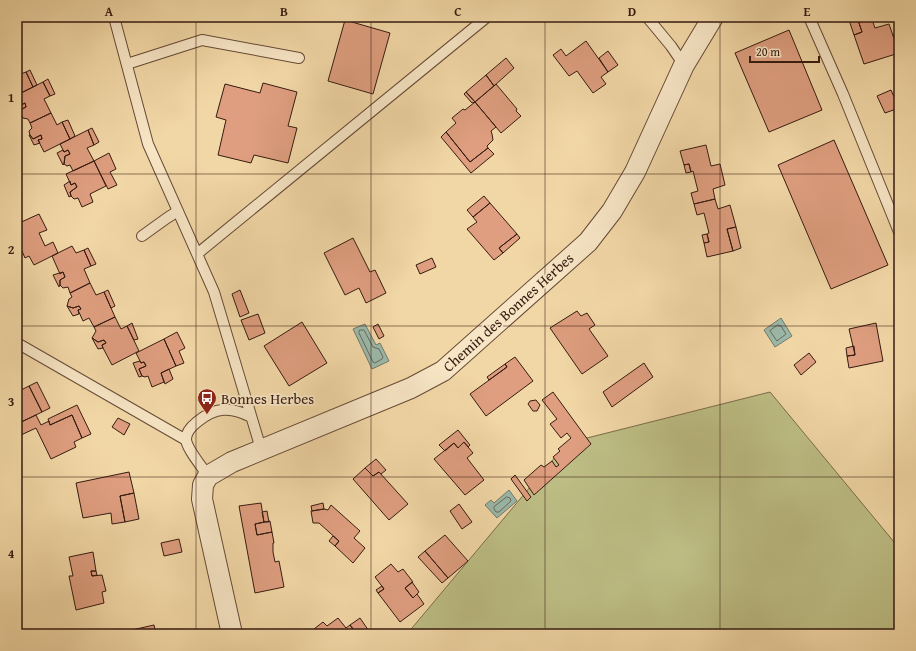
<svg xmlns="http://www.w3.org/2000/svg" width="916" height="651" font-family="'Gentium Book Plus',serif">
<rect width="100%" height="100%" fill="#f2d7a6"/>
<filter id="stains"><feTurbulence type="fractalNoise" baseFrequency=".005" numOctaves="4"/><feColorMatrix values="0 0 0 0 .2 0 0 0 0 .09 0 0 0 0 .02 0 0 0 .5 -.17"/></filter>
<radialGradient id="worn" r=".72"><stop offset=".6" stop-color="#630" stop-opacity="0"/><stop offset="1" stop-color="#630" stop-opacity=".3"/></radialGradient>
<path fill="#bdbe85" stroke="#7a6c4a" d="M770 392 899 548V634H407L567 443Z"/>
<path fill="#9bb9aa" stroke="#737a6c" d="M781 318 792 336 775 347 764 330Z
M365 324 376 345 380 343 389 361 372 369 353 329Z
M509 490 517 501 497 518 485 505 491 500 494 503Z"/>
<g fill="none" stroke-linecap="round" stroke-linejoin="round">
<path stroke="#686a5d" stroke-width="1" d="M778 325 781 326 786 334 777 341 770 331Z
M360 330H364L373 347 379 349 383 357 382 359 375 363 373 362 359 333Z
M507 497 510 498 511 501 499 512H496L494 509V507Z"/>
</g>
<path fill="#de9e7f" stroke="#361b10" d="M848 17H857L862 32 854 35Z
M857 17H871L875 28 889 24 899 53 864 64 854 35 862 32Z
M345 20 390 33 373 94 328 81Z
M789 30 822 110 769 132 735 53Z
M899 33V51L893 35Z
M586 41 608 72 601 77 606 84 593 93 577 71 569 76 553 55 561 49 566 56Z
M608 51 618 65 608 72 599 58Z
M506 58 514 68 494 86 486 75Z
M30 70 37 85 33 87 26 72Z
M26 72 33 87 17 95V73L18 75Z
M486 75 494 86 475 102 466 92Z
M48 79 55 94 50 96 43 82Z
M43 82 50 96 44 99 51 113 30 123 28 119 23 118 21 115 20 110 26 107 25 103 21 105 17 95Z
M263 83 297 92 288 126 297 128 288 163 254 155 251 163 218 155 226 120 216 117 225 84 260 93Z
M496 84 517 109 516 111 521 116 501 133 475 102Z
M891 90 899 108 885 113 877 96Z
M466 92 475 102 472 103 464 94Z
M20 102 21 105 25 103 26 107 20 110 21 115 20 116 17 109V103Z
M475 102 496 127 491 131 492 134 493 140 487 146 488 148 470 162 446 132 456 123 452 118 463 109 465 110Z
M51 113 57 125 62 122 70 139 44 152 38 140 42 139 41 135 33 139 30 135 29 131 32 128 30 123Z
M68 120 75 136 70 139 62 122Z
M92 128 99 142 94 145 88 130Z
M88 130 94 145 87 148 94 161 73 171 70 165 67 166 64 164 65 156 70 154 68 150 64 152 60 144Z
M446 132 470 162 488 148 494 154 471 173 441 137Z
M29 135H30L33 139 41 135 42 139 38 140 40 143 34 145Z
M834 140 888 265 831 289 778 165Z
M706 145 711 166 720 164 725 185 713 189 715 199 694 204 691 193 698 191 693 171 691 172 689 164 684 165 680 151Z
M63 150 64 152 68 150 70 154 65 156 64 164 63 165 57 153Z
M109 153 116 169 110 172 117 185 108 189 94 161Z
M94 161 106 186 90 194 93 202 82 207 78 198 74 199 71 196 70 192 77 187 75 183 71 185 66 174Z
M689 164 691 172 686 173 684 165Z
M70 181 71 185 75 183 77 187 70 192 71 196 69 197 64 185Z
M484 196 490 203 473 217 467 210Z
M715 199 718 209 730 205 736 227 727 229 733 251 707 257 704 243 709 242 707 234 709 233 704 213 697 215 694 204Z
M490 203 517 234 499 248 503 253 494 260 467 229 477 222 473 217Z
M39 214 47 230 39 233 45 246 53 242 58 253 34 265 29 256 25 258 22 251H18L17 249V243L20 239 19 236 17 237V224Z
M736 227 741 248 733 251 727 229Z
M517 234 520 238 503 253 499 248Z
M707 234 709 242 704 243 702 235Z
M353 238 370 272 375 270 386 293 366 303 359 288 345 295 324 253Z
M72 246 76 253 84 250 91 266 84 269 90 283 70 293 68 287 63 288 60 285V280L65 277 63 272 60 274 52 256Z
M88 248 96 264 91 266 84 250Z
M432 258 436 267 420 274 416 265Z
M63 272 65 277 60 280V285L59 287 53 275Z
M90 283 96 295 104 292 115 317 94 327 89 318 83 321 78 310 81 309 79 306 73 308 67 306 69 299 72 297 70 293Z
M108 290 115 306 111 308 104 292Z
M240 290 249 313 240 317 232 294Z
M67 306 73 308 79 306 81 309 78 310 79 314 73 316Z
M577 311 581 316 587 313 595 325 589 329 608 356 582 374 550 328Z
M258 314 265 333 249 340 241 320Z
M115 317 121 329 127 326 139 351 112 365 103 348 102 345 106 343 104 340 98 342 92 338 96 331 94 327Z
M302 322 327 363 289 386 264 346Z
M132 323 138 339 134 340 127 326Z
M876 323 883 361 849 368 847 356 855 355 849 329Z
M378 324 384 336 379 339 373 327Z
M177 332 185 348 179 351 184 363 176 366 164 339Z
M92 338 98 342 104 340 106 343 102 345 103 348 98 349Z
M164 339 176 366 161 373 164 382 152 387 148 376 145 377 142 376 139 369 146 366 144 362 141 363 136 353Z
M854 346 855 355 847 356 846 348Z
M809 353 816 362 801 375 794 365Z
M515 357 533 381 486 416 470 394 507 367 505 364Z
M140 361 141 363 144 362 146 366 139 369 142 376 139 377 133 363Z
M644 363 653 377 612 407 603 392Z
M505 364 507 367 489 380 487 377Z
M169 369 173 379 165 384 161 373Z
M37 382 50 408 42 412 29 386Z
M29 386 42 412 17 424V392Z
M553 392 591 444 534 495 524 480 541 465 544 467 552 461 556 467 559 465 553 457 560 451 558 449 571 438 567 433 561 438 550 424 557 419 542 400Z
M536 400 540 405 537 411H533L528 404 530 401Z
M77 405 91 434 82 438 72 415 50 425 48 419Z
M36 415 41 425 49 421 50 425 72 415 82 438 74 442 76 447 51 459 36 428 21 435 17 426V424Z
M118 418 130 424 124 435 112 427Z
M458 430 470 445 468 447 464 442 458 448 454 443 445 451 439 445Z
M464 442 473 453 467 458 484 480 465 495 434 459 454 443 458 448Z
M376 459 386 470 381 474 379 472 373 476 365 468Z
M365 468 373 476 379 472 408 504 389 520 353 479Z
M129 472 134 493 120 496 125 522 112 524 111 513 83 518 76 483Z
M515 475 531 497 527 501 511 479Z
M134 493 139 519 125 522 120 496Z
M261 503 264 522 255 524 257 535 272 532 274 543H273V552L275 562 279 561 284 587 255 593 239 506Z
M323 503 324 509 312 511 311 506Z
M459 504 472 522 462 529 450 511Z
M331 505 360 531 354 538 365 548 353 563 335 546 339 541 319 523H313L311 511 324 509 328 510Z
M267 511 269 522H264L262 512Z
M270 521 272 532 257 535 255 524Z
M445 535 468 561 448 578 425 551Z
M333 536 339 541 335 546 329 541Z
M179 539 182 552 164 556 161 543Z
M425 551 448 578 442 583 418 557Z
M93 552 96 571H91L92 576 102 575 106 591 102 592 104 603 76 610 69 576H73L69 557Z
M391 564 398 572 403 569 413 582 405 588 413 598 417 594 424 604 400 622 378 593 384 589 375 577Z
M91 571H96L97 575 92 576Z
M412 582 419 592 413 598 405 588Z
M382 586 384 589 378 593 376 590Z
M17 614H18L21 634H17Z
M338 618 346 628 350 625 357 634H317L314 629 323 622 327 626Z
M360 618 371 634H357L350 625Z
M154 625 156 634H114Z"/>
<g fill="none" stroke-linecap="round" stroke-linejoin="round">
<g stroke="#654a36" stroke-width="12">
<path id="lane" d="M114 17 148 144 214 292 261 449
M647 17 671 46 684 65
M809 17 843 94 899 232
M127 64 202 40 299 58
M142 236 167 218 178 211
M197 254 487 17
M17 343 186 440
M208 476C203 468 186 448 186 439 186 432 192 426 197 422 215 407 231 406 251 417"/>
</g>
<g stroke="#654a36" stroke-width="22">
<path id="street" d="M232 634 202 499 203 485 208 476 232 462 411 388 443 371 588 242 612 211 635 172 684 65 713 17"/>
</g>
<use href="#lane" stroke="#f7e5c5" stroke-width="10"/>
<use href="#street" stroke="#f7e5c5" stroke-width="20"/>
</g>
<path fill="none" stroke="#361b10" stroke-width="1" stroke-opacity="0.55" d="M196 17V634M371 17V634M545 17V634M720 17V634M17 174H899M17 326H899M17 477H899"/>
<defs>
<g id="bus-pin" transform="scale(1)"><path d="M0 17L-7.5 6A9.5 9.5 0 1 1 7.5 6Z" fill="#8f2418" stroke="#f7e5c5"/><path d="M-5-6H5V4H4V6H2V4H-2V6H-4V4H-5ZM-3.5-4V0h7V-4ZM-3.5 1.2v1.5H-2V1.2ZM2 1.2v1.5H3.5V1.2Z" fill="#fff"/></g>
</defs>
<g fill-rule="evenodd">
<use href="#bus-pin" x="207" y="398"/>
</g>
<g text-anchor="middle" dominant-baseline="central" stroke-width="3.5" stroke-linejoin="round" paint-order="stroke">
<g font-size="15" fill="#361b10" stroke="#f7e5c5">
<text transform="translate(508 312) rotate(-42)">Chemin des Bonnes Herbes</text>
</g>
<g font-size="15" fill="#361b10" stroke="#f7e5c5" text-anchor="start">
<text x="221" y="398">Bonnes Herbes</text>
</g>
</g>
<rect width="916" height="651" fill="none" stroke="#f2d7a6" stroke-width="44"/>
<path d="M750 56v6h69v-6" fill="none" stroke="#361b10" stroke-width="2"/>
<text x="756" y="56" font-size="12" fill="#361b10" stroke="#f7e5c5" stroke-width="3" paint-order="stroke">20 m</text>
<rect x="22" y="22" width="872" height="607" fill="none" stroke="#361b10" stroke-width="1.5"/>
<g font-size="13" text-anchor="middle" font-weight="bold" fill="#361b10">
<text x="109" y="16">A</text>
<text x="284" y="16">B</text>
<text x="458" y="16">C</text>
<text x="632" y="16">D</text>
<text x="807" y="16">E</text>
<text x="11" y="102">1</text>
<text x="11" y="254">2</text>
<text x="11" y="406">3</text>
<text x="11" y="558">4</text>
</g>
<rect width="100%" height="100%" filter="url(#stains)"/>
<rect width="100%" height="100%" fill="url(#worn)"/>
</svg>
